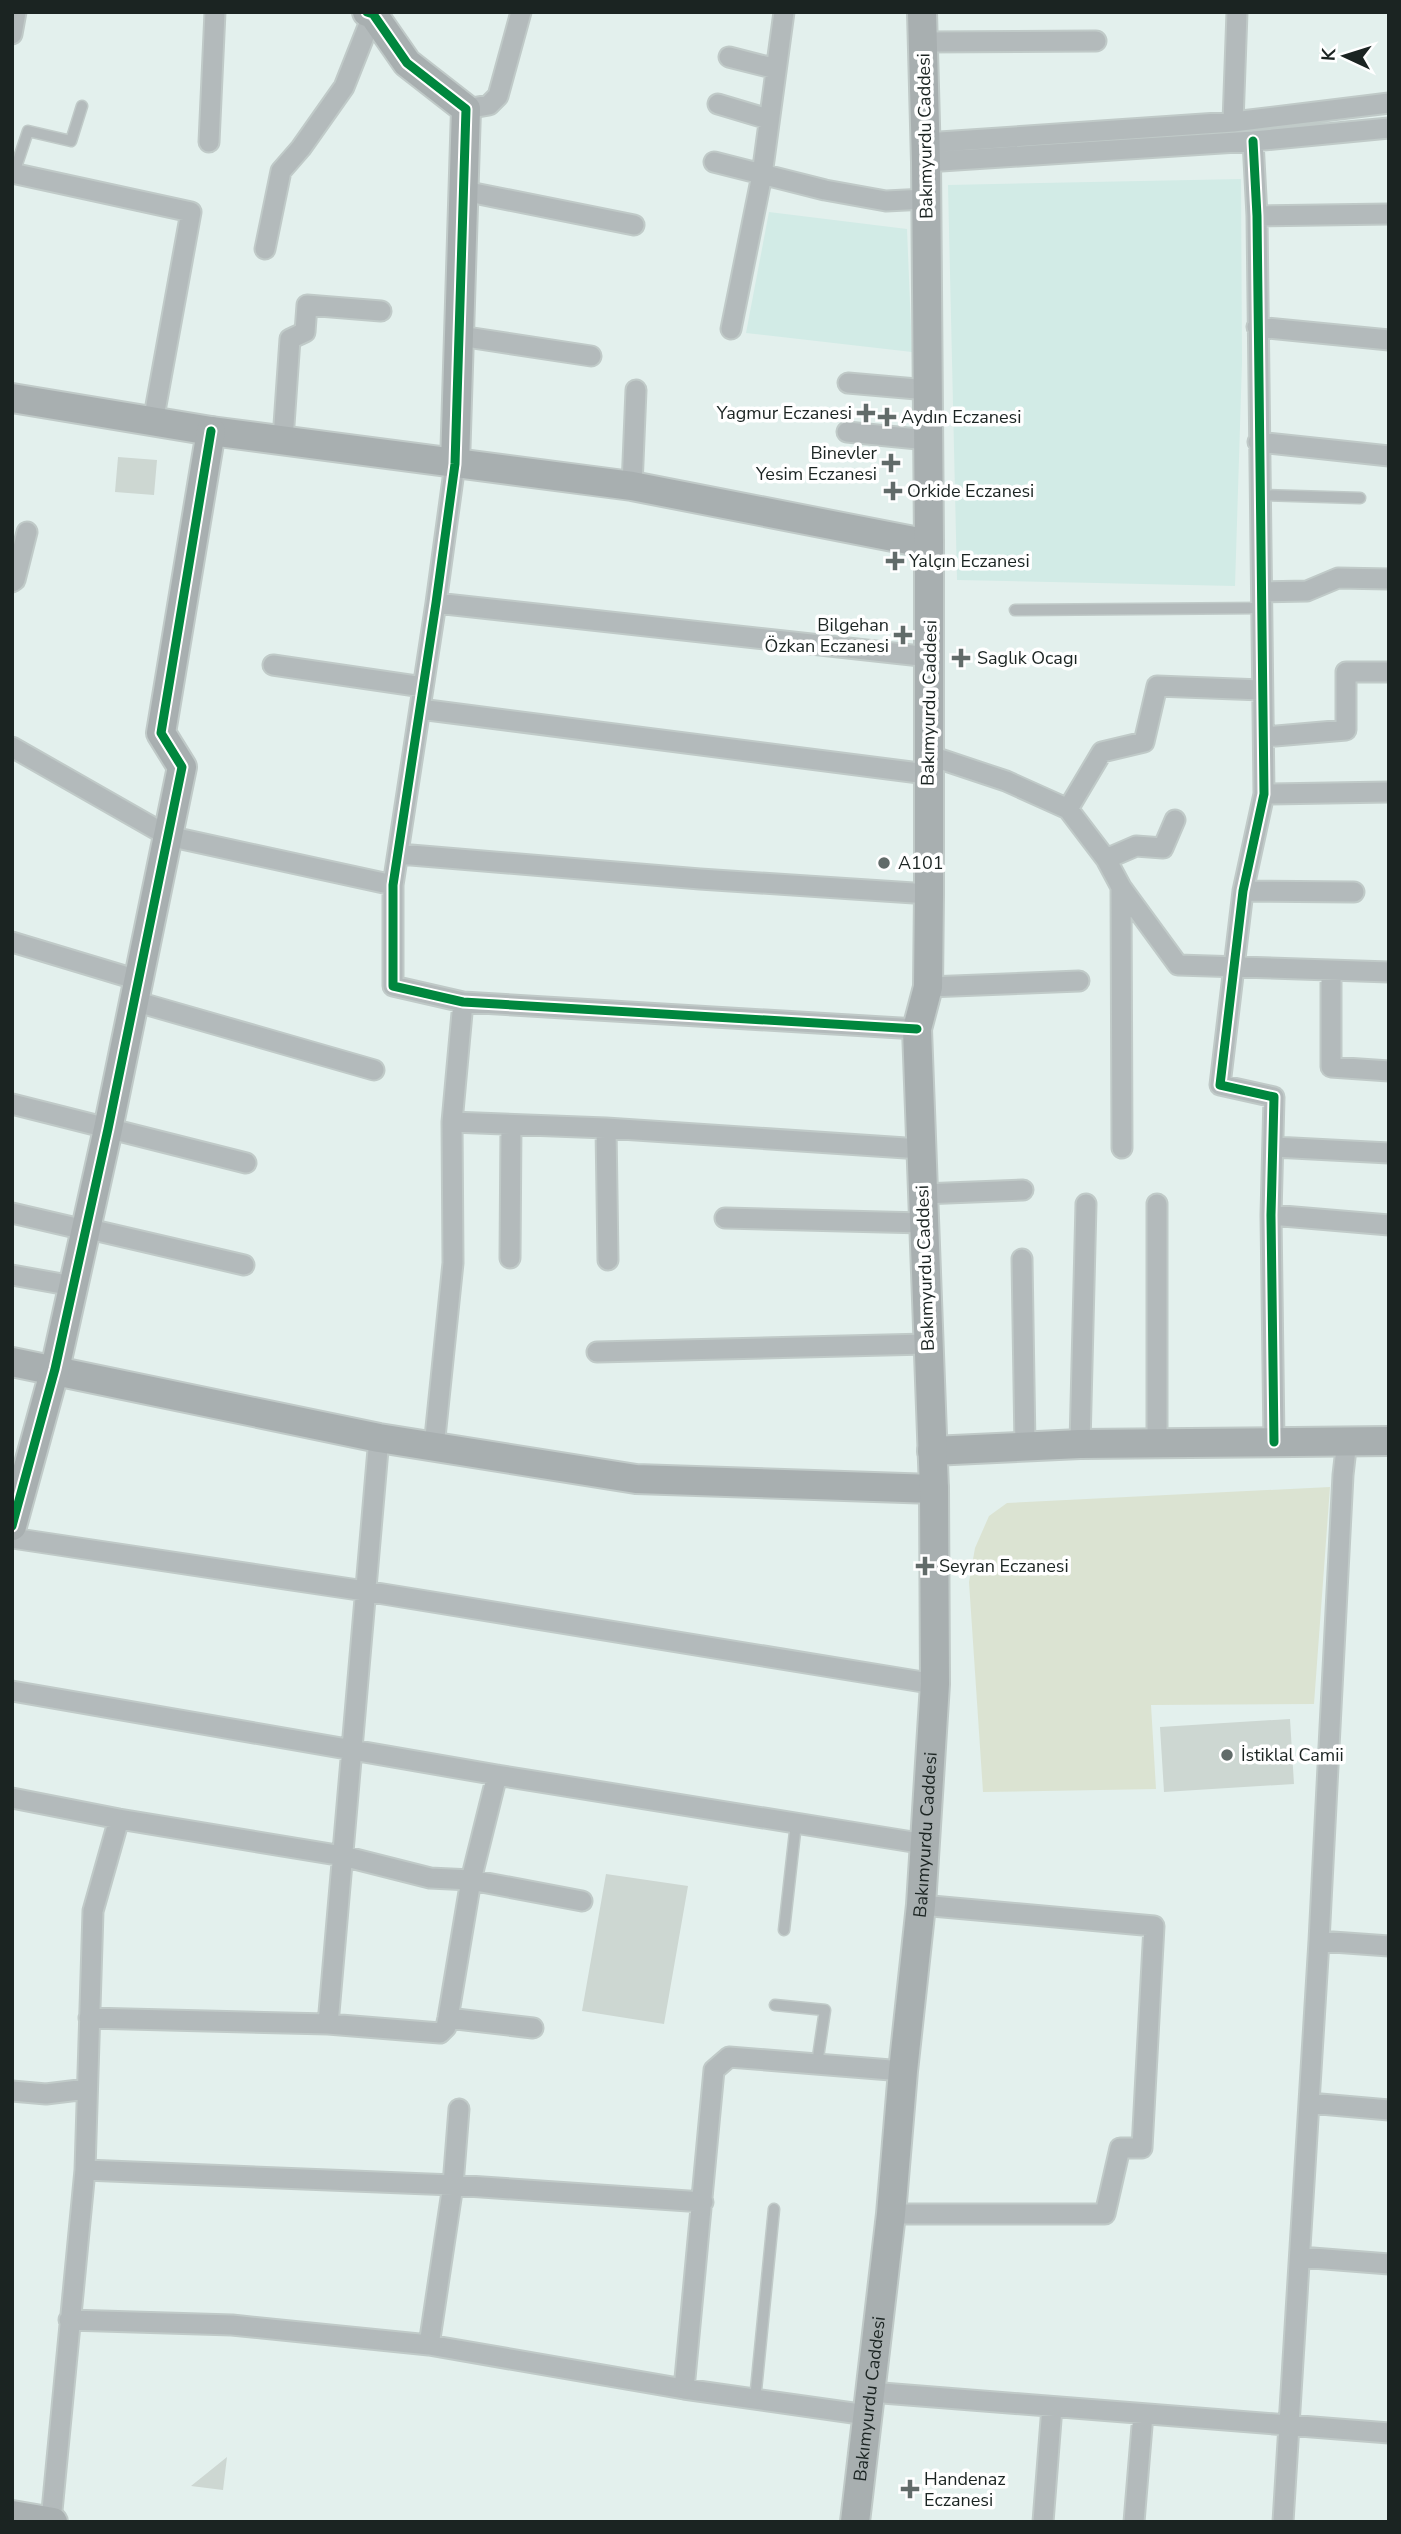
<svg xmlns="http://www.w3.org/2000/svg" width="1401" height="2534" font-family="'Nunito Sans',sans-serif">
<rect width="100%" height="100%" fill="#e3f0ed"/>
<path fill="#d2ebe6" d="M1241 179 1242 362 1235 586 957 580 948 185Z
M769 212 907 229 912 352 746 333Z"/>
<path fill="#dbe3d2" d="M1330 1487 1314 1704 1151 1705 1156 1789 983 1792 969 1582 975 1548 989 1516 1007 1503Z"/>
<path fill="#cdd7d2" d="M118 457 157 460 154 495 115 492Z
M1290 1719 1294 1784 1164 1792 1160 1727Z
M606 1874 688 1886 664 2024 582 2011Z
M227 2457 223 2490 191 2486Z"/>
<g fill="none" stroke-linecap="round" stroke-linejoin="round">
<g stroke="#c0cac8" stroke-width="13">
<path id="lane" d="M14 173 28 131 71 141 82 106
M1259 495 1360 498
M1015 610 1261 608
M784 1930 796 1823
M775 2005 825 2010 817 2064
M755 2400 774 2209"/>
</g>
<g stroke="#c0cac8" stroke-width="23">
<path id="street" d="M12 34 16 12
M924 42 1096 41
M729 57 776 69
M718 104 768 119
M466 109 489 105 498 96 521 12
M1233 122 1237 12
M1253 141 1257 216 1264 794 1243 891 1220 1085 1274 1097 1271 1215 1274 1442
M209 142 215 12
M925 143 1233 122 1389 103
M714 162 825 190 886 201 926 199
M926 162 1253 141 1389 128
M12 173 191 212 153 422
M464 191 634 225
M1257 216 1389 214
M265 249 281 171 301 148 344 87 373 14
M1257 327 1389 340
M731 329 762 175 784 12
M460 336 591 356
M848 383 928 390
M847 432 928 440
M283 439 290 339 305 332 307 305 381 311
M1258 442 1389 456
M455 464 436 603 393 885V986L463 1002 917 1029
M632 486 636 390
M12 582 15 580 27 532
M1262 592 1307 591 1338 578 1389 579
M436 603 930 657
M273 665 423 687
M420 709 927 774
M1265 737 1346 730V672H1389
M12 747 168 836 393 885
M928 755 1006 781 1068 809 1106 859 1121 887 1178 965 1389 972
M1264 794 1389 792
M1068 809 1102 752 1144 742 1157 686 1262 690
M399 854 700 879 929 894
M1106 859 1136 846 1163 848 1175 820
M1121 887 1122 1148
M1243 891 1354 892
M12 942 138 980
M1331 972V1067L1389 1071
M928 987 1079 981
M134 1001 374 1070
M12 1104 246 1163
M452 1122 606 1128 921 1149
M606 1128 608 1260
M1274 1147 1389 1153
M922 1194 1023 1190
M1157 1204V1443
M12 1213 85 1230
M1271 1215 1389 1225
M725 1218 924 1223
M85 1228 244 1265
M510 1258 511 1125
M1022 1259 1025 1446
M12 1275 73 1286
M597 1352 927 1344
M1080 1444 1086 1204
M434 1447 453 1263 452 1122 463 1002
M12 1538 365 1591 935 1684
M12 1691 497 1775 925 1844
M12 1798 119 1819 343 1856 430 1878 471 1880 582 1901
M1319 1941 1389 1946
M89 2018 328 2024 440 2033 446 2027 448 2018 471 1880 497 1775
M448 2018 533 2028
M328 2024 379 1438
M12 2091 46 2094 87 2089
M1309 2103 1389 2110
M85 2170 453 2185 703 2202
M891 2214H1105L1120 2148H1142L1154 1926 921 1905
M1300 2257 1389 2264
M69 2320 232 2325 429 2345 684 2389 867 2415
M429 2345 453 2185 459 2109
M684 2389 714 2070 729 2057 903 2071
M870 2392 1389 2433
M51 2521 85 2170 93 1911 119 1819
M1043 2522 1052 2407
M1134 2522 1143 2414
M1283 2522 1319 1941 1343 1475 1347 1440"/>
</g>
<g stroke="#c0cac8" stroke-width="32">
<g id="secondary">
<path d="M367 12 373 14 407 63 466 109 455 464"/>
<path d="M12 398 211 431 632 486 929 544"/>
<path d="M12 1362 379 1438 636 1479 934 1489"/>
<path d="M932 1451 1080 1444 1389 1441"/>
<path d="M12 1526 55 1369 108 1129 182 767 161 733 211 431"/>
<path d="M12 2515 53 2522"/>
<path id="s1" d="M855 2522 891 2214 903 2071 921 1905 935 1684 934 1489 917 1029 928 987 929 894V544L926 162 922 12"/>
</g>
</g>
<use href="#lane" stroke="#b3babb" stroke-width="10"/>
<use href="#street" stroke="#b3babb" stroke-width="19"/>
<use href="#secondary" stroke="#a8afb0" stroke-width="28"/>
<g stroke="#fff" stroke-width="13">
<path id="cycleway" d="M367 12 373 14 407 63 466 109 455 464 436 603 393 885V986L463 1002 917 1029
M1253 141 1257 216 1264 794 1243 891 1220 1085 1274 1097 1271 1215 1274 1442
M12 1526 55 1369 108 1129 182 767 161 733 211 431"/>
</g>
<use href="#cycleway" stroke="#00873e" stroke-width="9"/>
</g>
<g fill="#616b69" stroke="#fff" stroke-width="2.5">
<path d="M862.5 402.5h7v7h7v7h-7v7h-7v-7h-7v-7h7z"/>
<path d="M883.5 406.5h7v7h7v7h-7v7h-7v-7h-7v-7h7z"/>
<path d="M887.5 452.5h7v7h7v7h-7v7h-7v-7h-7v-7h7z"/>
<path d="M889.5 480.5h7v7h7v7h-7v7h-7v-7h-7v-7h7z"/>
<path d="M891.5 550.5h7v7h7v7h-7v7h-7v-7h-7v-7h7z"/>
<path d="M899.5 624.5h7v7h7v7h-7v7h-7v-7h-7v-7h7z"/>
<path d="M957.5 647.5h7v7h7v7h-7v7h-7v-7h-7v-7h7z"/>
<circle cx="884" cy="863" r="7"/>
<path d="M921.5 1555.5h7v7h7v7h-7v7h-7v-7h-7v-7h7z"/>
<circle cx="1227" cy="1755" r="7"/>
<path d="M906.5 2478.5h7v7h7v7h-7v7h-7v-7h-7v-7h7z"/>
</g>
<g text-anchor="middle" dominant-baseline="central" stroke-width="7" stroke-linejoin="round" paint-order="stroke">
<g font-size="18" fill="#1b2422" stroke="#fff">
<text transform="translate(925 136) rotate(-91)">Bakımyurdu Caddesi</text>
<text transform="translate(929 703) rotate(-89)">Bakımyurdu Caddesi</text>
<text transform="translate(925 1268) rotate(-92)">Bakımyurdu Caddesi</text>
<text stroke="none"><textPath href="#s1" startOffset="691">Bakımyurdu Caddesi</textPath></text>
<text stroke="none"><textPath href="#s1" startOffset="124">Bakımyurdu Caddesi</textPath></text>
</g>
<g font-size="18" fill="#1b2422" stroke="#fff" text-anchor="start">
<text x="852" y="413" text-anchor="end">Yagmur Eczanesi</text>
<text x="901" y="417">Aydın Eczanesi</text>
<text x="877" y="453" text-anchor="end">Binevler<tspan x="877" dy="21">Yesim Eczanesi</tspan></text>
<text x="907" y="491">Orkide Eczanesi</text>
<text x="909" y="561">Yalçın Eczanesi</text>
<text x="889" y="625" text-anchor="end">Bilgehan<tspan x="889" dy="21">Özkan Eczanesi</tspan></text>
<text x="977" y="658">Saglık Ocagı</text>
<text x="898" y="863">A101</text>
<text x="939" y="1566">Seyran Eczanesi</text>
<text x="1241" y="1755">İstiklal Camii</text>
<text x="924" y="2479">Handenaz<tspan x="924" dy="21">Eczanesi</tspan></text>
</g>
</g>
<rect width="1401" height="2534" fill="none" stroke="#1b2422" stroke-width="28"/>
<g transform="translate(1345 56) rotate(274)" stroke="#ffffff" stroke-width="5" paint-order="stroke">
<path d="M0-5L12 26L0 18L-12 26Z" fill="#1b2422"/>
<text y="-10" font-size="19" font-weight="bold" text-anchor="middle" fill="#1b2422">K</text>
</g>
</svg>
